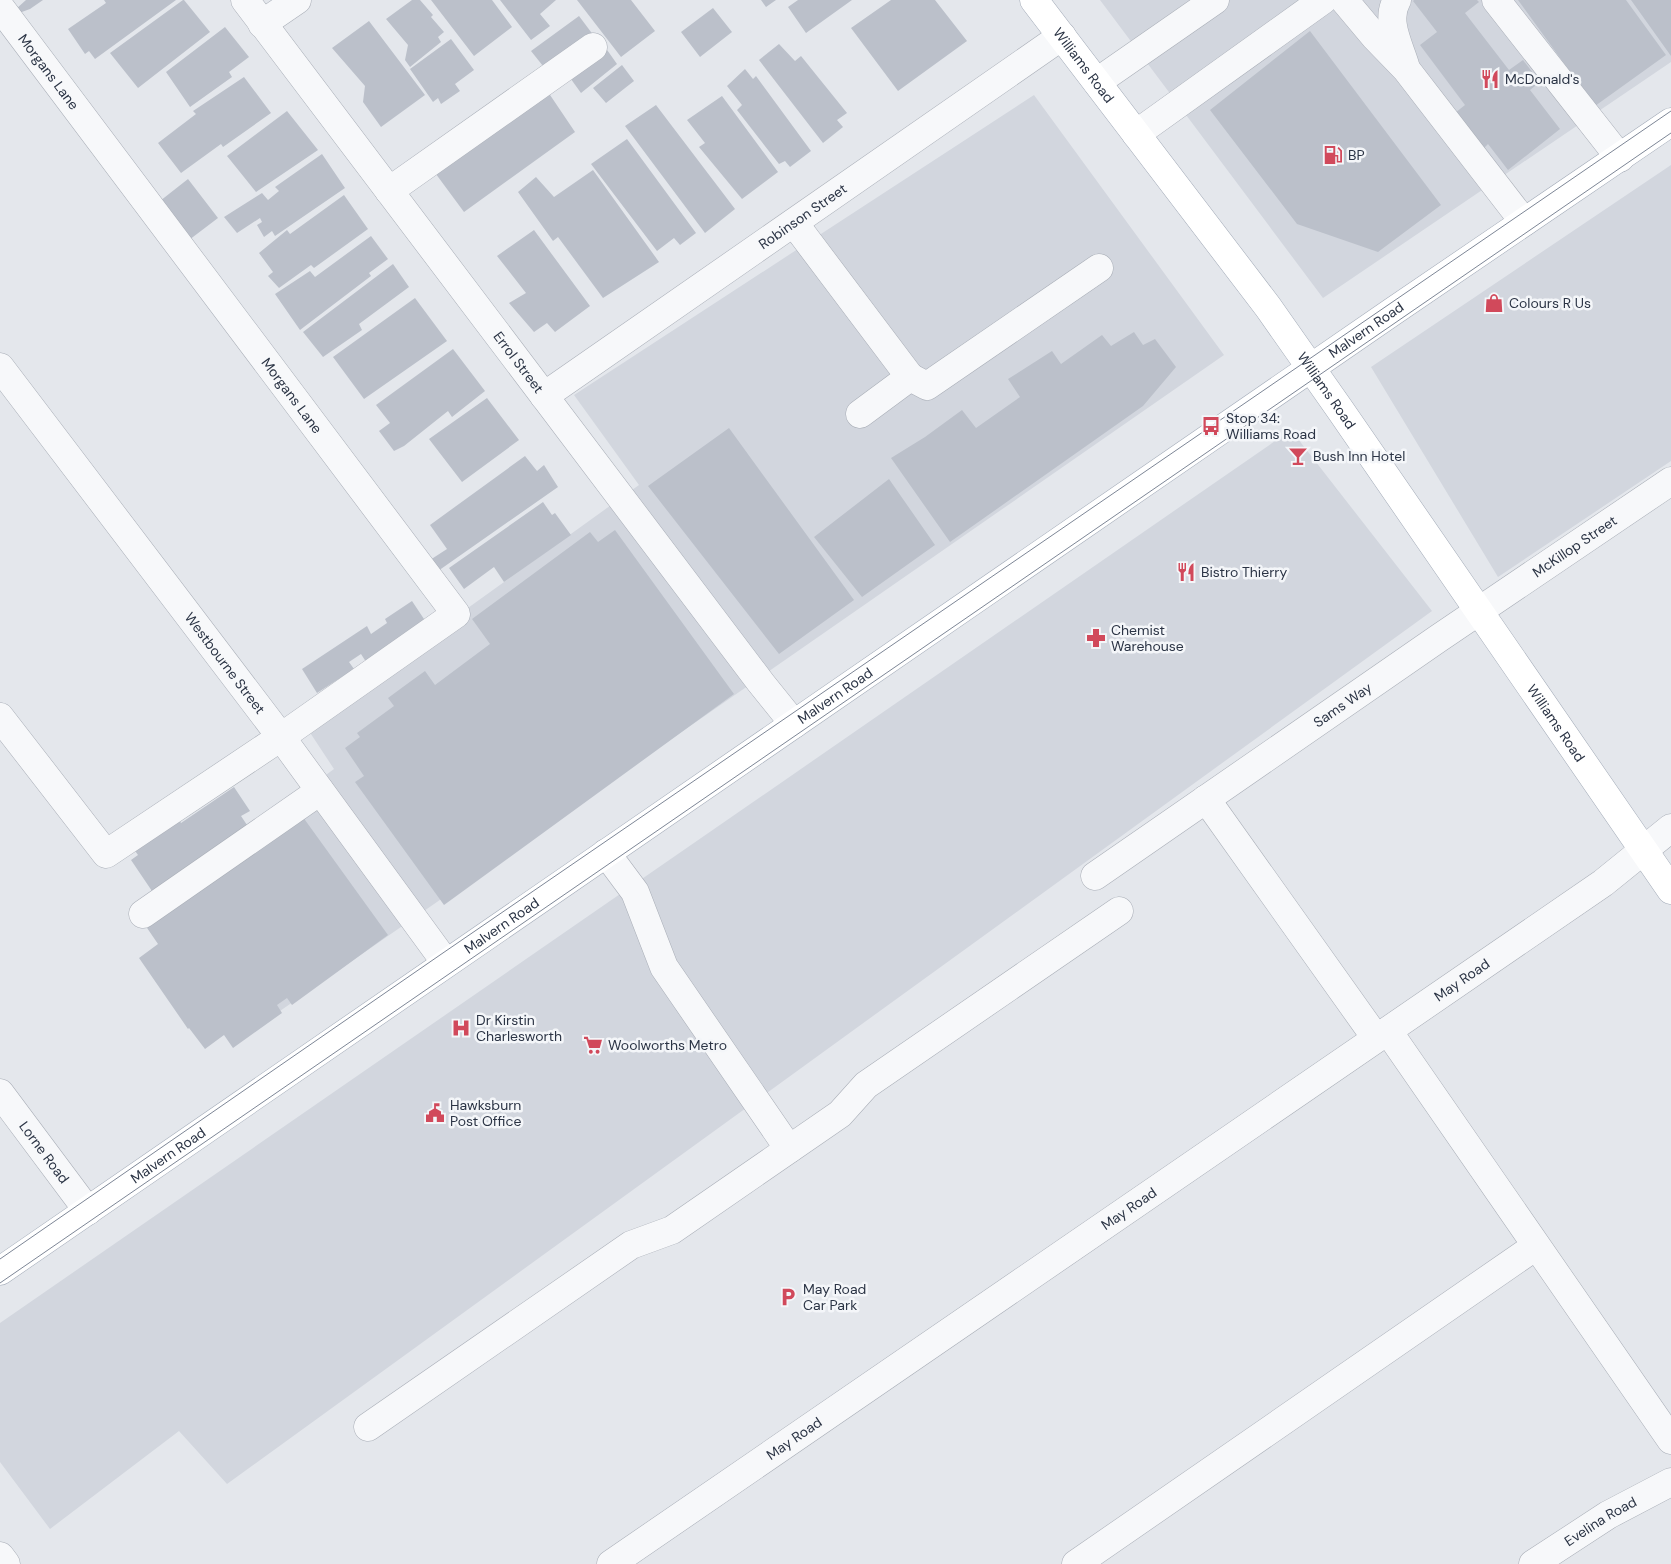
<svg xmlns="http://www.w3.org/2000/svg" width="1671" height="1564" font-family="'DM Sans',sans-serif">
<rect width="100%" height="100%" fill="#e4e7ec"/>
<path fill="#d2d6de" d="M1100 0H1671V62L1323 298Z
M1034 95 1224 355 267 1020 166 893 334 769 305 725 639 485 574 395Z
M1671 165V461L1498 577 1371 367Z
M1291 430 1432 611 227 1484 179 1431 50 1529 0 1462V1323Z"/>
<path fill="#bbc0ca" d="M26 0H43L30 9 19 13 16 9Z
M104 0H176L95 59 89 51 85 54 68 29 106 3Z
M183 0H184L210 32 138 88 110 53Z
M412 0H420L433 15 431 17 444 32 438 37 441 42 410 67 405 60 408 45 386 19Z
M431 0H492L512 27 474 56Z
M500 0H556L540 14 550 26 531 40Z
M577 0H631L655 31 621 57Z
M761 0H776L766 7Z
M798 0H852L806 33 788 7Z
M891 0H935L967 41 898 91 851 28Z
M1414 0H1477L1479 2 1465 13 1509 70 1523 60 1540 82 1530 90 1560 129 1508 170 1488 144 1483 149 1455 113 1465 105 1420 45 1437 32 1413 1Z
M1518 0H1626L1666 55 1595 106Z
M1631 0H1671V56Z
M713 8 732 32 700 57 681 32Z
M579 16 594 36 547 71 531 51Z
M369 21 425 95 381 127 363 102 365 86 332 48Z
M225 27 249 57 229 72 232 77 190 107 166 72Z
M1310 31 1441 205 1378 252 1297 224 1210 110Z
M451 39 474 70 455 84 460 91 441 104 438 98 433 102 410 69Z
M779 44 795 61 801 56 847 113 837 120 843 127 823 143 759 60Z
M605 47 617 64 581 93 568 75Z
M622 65 634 81 606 103 593 88Z
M745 69 753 79 756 76 811 151 790 167 785 161 779 164 737 110 742 105 727 86Z
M244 77 271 113 223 147 221 144 181 173 158 143 196 114 193 111Z
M546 89 575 132 464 212 430 166Z
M722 96 778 172 742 199 699 147 705 143 687 120Z
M656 105 735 209 705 233 625 126Z
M287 111 318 150 256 192 227 156Z
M627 139 696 233 680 245 674 238 657 251 591 164Z
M322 154 345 188 275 236 272 231 264 237 257 225 262 222 260 218 237 233 224 217 262 193 268 200 279 191 275 187Z
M593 170 659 262 603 298 558 237 553 241 518 192 536 177 554 197Z
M188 179 218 218 189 240 160 201Z
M344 195 368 229 314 268 311 265 279 288 268 276 273 272 259 253 287 230 290 234Z
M534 230 590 306 555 332 547 323 534 332 509 303 526 293 497 256Z
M371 236 388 259 369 273 371 276 300 330 275 294 310 271 315 277Z
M393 264 409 287 359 324 362 330 323 357 303 332Z
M415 298 447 341 364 399 333 357Z
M1134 332 1143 345 1155 339 1176 367 1143 406 950 542 891 458 925 437 962 410 976 428 1020 397 1008 379 1052 351 1061 364 1102 335 1111 346Z
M453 349 485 391 452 417 448 411 404 446 394 451 379 431 390 423 376 405Z
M487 398 519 440 462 482 429 439Z
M729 428 854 600 779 654 648 486Z
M525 456 537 471 544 465 558 487 438 571 430 560 447 549 430 525Z
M889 479 935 545 862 597 814 537Z
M543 502 552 515 555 513 571 535 504 582 494 567 464 589 449 568Z
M615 530 734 694 444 905 355 782 364 776 345 748 360 737 357 733 394 706 388 698 407 684 425 671 435 685 490 644 472 619 590 532 598 542Z
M412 601 428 625 368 665 361 654 349 662 354 669 317 693 302 669 367 626 371 634 387 623 385 619Z
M234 787 250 811 241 816 247 825 156 897 131 860 138 855 133 848 178 818 181 823Z
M300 813 388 935 292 1005 287 998 277 1005 282 1013 233 1048 224 1035 205 1049 189 1028 188 1029 139 958 158 944 145 925Z"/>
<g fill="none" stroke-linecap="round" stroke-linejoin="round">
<g stroke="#a9aeb7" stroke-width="29">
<g id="minor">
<path id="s1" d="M245 0 761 683 794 724"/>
<path d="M1344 0 1375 37 1406 69 1524 222"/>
<path d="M1397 0C1385 20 1399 45 1405 65"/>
<path d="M1496 0 1620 158"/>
<path id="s2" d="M0 7 456 614 281 737 106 854 0 717"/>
<path d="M262 24 297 0"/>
<path d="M1097 82 1215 0"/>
<path d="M1136 134 1323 0"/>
<path d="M389 191 593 47"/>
<path d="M794 223 910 377"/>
<path id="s3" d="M0 367 281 737 446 963"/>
<path id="s4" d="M544 396 1062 36"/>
<path d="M860 414 910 377 927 386 1099 268"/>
<path d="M1206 799 1376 1038"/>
<path d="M606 853 635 892 664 967 789 1149"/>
<path id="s5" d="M1095 876 1439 638 1671 481"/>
<path d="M143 914 320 791"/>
<path d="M1388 1031 1671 1440"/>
<path id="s6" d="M0 1093 88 1211"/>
<path d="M368 1427 631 1245 672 1230 840 1114 866 1085 1119 911"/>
<path d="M0 1556 6 1564"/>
<path id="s7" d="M611 1564 1603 883 1671 828"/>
<path d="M1076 1564 1536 1246"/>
<path id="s8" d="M1533 1564 1608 1515 1671 1482"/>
</g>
</g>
<g stroke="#a3abb8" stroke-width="29">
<g id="major">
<path id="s9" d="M1034 0 1268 307 1341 411 1671 890"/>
<path id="s10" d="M0 1271 1392 312 1671 122"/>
</g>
</g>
<use href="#minor" stroke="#f7f8fa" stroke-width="28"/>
<use href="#major" stroke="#fff" stroke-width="28"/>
<path stroke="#7d8696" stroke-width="1" d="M0 1259 440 955 1671 111
M0 1283 1671 133"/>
</g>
<defs>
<g id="restaurant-bare" transform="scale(1.5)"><path d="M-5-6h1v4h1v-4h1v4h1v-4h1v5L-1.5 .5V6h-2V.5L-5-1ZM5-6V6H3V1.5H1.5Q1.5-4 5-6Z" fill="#d1495b" stroke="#f4f6f9" stroke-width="2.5" paint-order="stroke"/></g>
<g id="fuel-bare" transform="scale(1.5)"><path d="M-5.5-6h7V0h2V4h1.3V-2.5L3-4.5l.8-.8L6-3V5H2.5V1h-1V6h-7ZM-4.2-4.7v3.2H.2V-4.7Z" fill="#d1495b" stroke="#f4f6f9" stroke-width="2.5" paint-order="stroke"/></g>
<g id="shop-bare" transform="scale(1.5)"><path d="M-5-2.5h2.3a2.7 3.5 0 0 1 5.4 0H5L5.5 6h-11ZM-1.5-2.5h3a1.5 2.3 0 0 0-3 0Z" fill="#d1495b" stroke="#f4f6f9" stroke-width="2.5" paint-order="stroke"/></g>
<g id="bus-bare" transform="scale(1.5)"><path d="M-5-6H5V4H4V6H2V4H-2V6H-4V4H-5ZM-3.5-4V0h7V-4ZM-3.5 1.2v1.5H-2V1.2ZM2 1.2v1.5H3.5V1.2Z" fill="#d1495b" stroke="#f4f6f9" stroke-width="2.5" paint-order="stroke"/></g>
<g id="bar-bare" transform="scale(1.5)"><path d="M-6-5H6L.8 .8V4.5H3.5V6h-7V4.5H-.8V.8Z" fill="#d1495b" stroke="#f4f6f9" stroke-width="2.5" paint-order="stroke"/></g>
<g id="pharmacy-bare" transform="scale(1.5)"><path d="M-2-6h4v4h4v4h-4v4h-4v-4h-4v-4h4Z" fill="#d1495b" stroke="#f4f6f9" stroke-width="2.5" paint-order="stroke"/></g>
<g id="hospital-bare" transform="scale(1.5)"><path d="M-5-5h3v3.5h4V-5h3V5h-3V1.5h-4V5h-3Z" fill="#d1495b" stroke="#f4f6f9" stroke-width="2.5" paint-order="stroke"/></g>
<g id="supermarket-bare" transform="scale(1.5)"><path d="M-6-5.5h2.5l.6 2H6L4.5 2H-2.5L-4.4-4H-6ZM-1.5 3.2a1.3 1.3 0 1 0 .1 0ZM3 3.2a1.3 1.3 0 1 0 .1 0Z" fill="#d1495b" stroke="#f4f6f9" stroke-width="2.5" paint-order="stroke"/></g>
<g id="civic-bare" transform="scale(1.5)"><path d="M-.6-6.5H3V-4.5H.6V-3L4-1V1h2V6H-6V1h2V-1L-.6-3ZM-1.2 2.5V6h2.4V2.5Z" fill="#d1495b" stroke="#f4f6f9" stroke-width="2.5" paint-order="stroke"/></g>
<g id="parking-bare" transform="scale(1.5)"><path d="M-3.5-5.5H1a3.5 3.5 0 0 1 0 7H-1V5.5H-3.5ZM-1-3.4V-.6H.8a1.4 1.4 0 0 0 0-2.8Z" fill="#d1495b" stroke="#f4f6f9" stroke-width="2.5" paint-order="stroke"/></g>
</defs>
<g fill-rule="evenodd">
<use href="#restaurant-bare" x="1490" y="79"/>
<use href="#fuel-bare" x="1333" y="155"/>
<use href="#shop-bare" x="1494" y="303"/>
<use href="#bus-bare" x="1211" y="426"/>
<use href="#bar-bare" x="1298" y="456"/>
<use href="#restaurant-bare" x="1186" y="572"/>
<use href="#pharmacy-bare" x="1096" y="638"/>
<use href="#hospital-bare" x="461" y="1028"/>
<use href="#supermarket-bare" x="593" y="1045"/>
<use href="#civic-bare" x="435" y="1113"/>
<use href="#parking-bare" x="788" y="1297"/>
</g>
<g text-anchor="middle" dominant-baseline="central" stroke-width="5" stroke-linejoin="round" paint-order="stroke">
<g font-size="14" fill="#2b3445" stroke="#f4f6f9">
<text stroke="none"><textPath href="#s9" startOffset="82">Williams Road</textPath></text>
<text stroke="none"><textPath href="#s2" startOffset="81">Morgans Lane</textPath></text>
<text stroke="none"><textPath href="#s4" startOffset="315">Robinson Street</textPath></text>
<text stroke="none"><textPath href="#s10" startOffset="1659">Malvern Road</textPath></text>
<text stroke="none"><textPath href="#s1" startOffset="454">Errol Street</textPath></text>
<text stroke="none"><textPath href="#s9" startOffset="488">Williams Road</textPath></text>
<text stroke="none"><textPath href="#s2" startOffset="486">Morgans Lane</textPath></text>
<text stroke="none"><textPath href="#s5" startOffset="582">McKillop Street</textPath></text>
<text stroke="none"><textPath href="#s3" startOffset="372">Westbourne Street</textPath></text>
<text stroke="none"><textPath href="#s10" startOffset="1014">Malvern Road</textPath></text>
<text stroke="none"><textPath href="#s5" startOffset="301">Sams Way</textPath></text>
<text stroke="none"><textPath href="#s9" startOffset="892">Williams Road</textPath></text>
<text stroke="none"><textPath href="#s10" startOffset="609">Malvern Road</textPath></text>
<text stroke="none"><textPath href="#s7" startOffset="1032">May Road</textPath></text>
<text stroke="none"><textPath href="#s6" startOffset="74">Lorne Road</textPath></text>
<text stroke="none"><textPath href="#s10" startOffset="204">Malvern Road</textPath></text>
<text stroke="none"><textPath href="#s7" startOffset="628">May Road</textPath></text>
<text stroke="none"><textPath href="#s7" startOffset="222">May Road</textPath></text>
<text stroke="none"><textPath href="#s8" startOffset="80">Evelina Road</textPath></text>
</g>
<g font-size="14" fill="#2b3445" stroke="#f4f6f9" text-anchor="start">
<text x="1505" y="79">McDonald's</text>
<text x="1348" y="155">BP</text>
<text x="1509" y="303">Colours R Us</text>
<text x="1226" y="418">Stop 34:<tspan x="1226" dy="16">Williams Road</tspan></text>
<text x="1313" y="456">Bush Inn Hotel</text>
<text x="1201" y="572">Bistro Thierry</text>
<text x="1111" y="630">Chemist<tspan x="1111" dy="16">Warehouse</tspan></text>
<text x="476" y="1020">Dr Kirstin<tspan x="476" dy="16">Charlesworth</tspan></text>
<text x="608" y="1045">Woolworths Metro</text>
<text x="450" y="1105">Hawksburn<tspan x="450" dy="16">Post Office</tspan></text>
<text x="803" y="1289">May Road<tspan x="803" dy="16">Car Park</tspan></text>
</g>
</g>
</svg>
